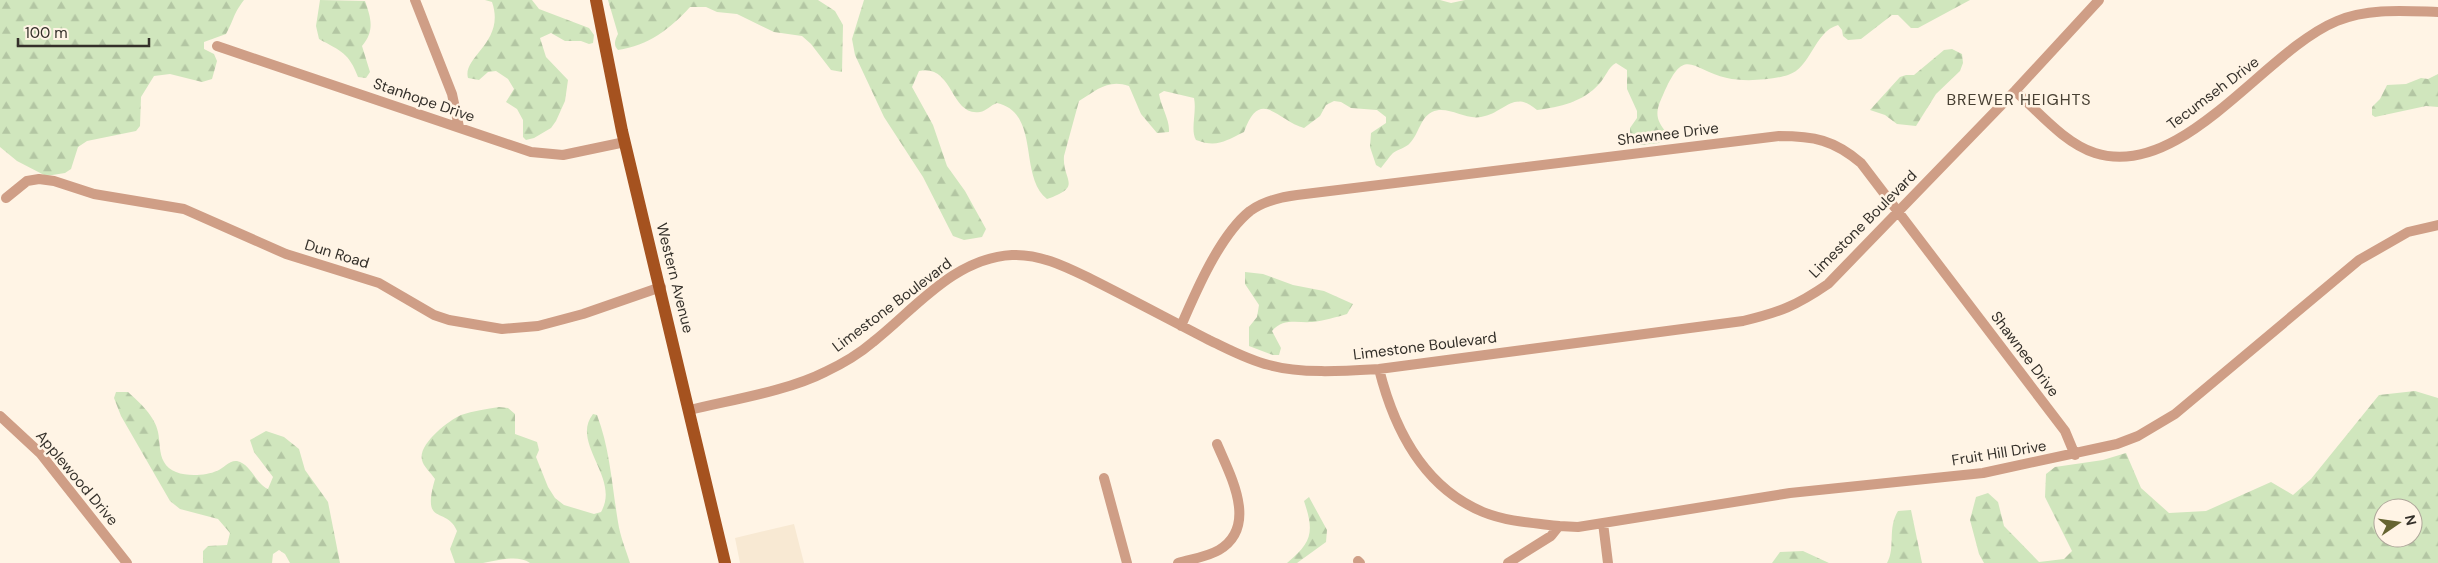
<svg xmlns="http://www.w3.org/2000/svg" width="2438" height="563" font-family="'DM Sans',sans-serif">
<defs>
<pattern id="forest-firs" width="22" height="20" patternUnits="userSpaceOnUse" patternTransform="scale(1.25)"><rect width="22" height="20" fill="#d0e6bd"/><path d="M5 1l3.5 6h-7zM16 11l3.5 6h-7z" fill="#b3c6a3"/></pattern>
</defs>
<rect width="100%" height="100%" fill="#fff4e5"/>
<path fill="#f8e9d3" d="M794 524 804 563H740L735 538Z"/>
<path fill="url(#forest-firs)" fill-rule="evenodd" d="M0 0H244C233 14 234 20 226 34L204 42V49L214 54 217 61 212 79 202 82 170 74 154 76 141 97 140 126 136 131 87 141 78 147 71 169 65 173 46 176 17 161 0 147Z
M320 0 365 1C371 18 375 31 362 46L370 72 366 78 358 77C349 53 341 51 319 39L316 26Z
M485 0H532L539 9 589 28 594 35 593 43 589 44 581 41H565L551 33 540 38 546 57 568 80 565 101 556 121 551 128 534 138 526 140 523 137V120L517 109 506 102 514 89 508 79 496 71 488 72 479 80 468 78C462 57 506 42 492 2Z
M608 0H818L835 11 843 25 842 72 831 70 811 44 802 36 774 32 737 14 717 12 706 7H690C671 28 648 46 618 50 613 45 615 40 618 34Z
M864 0H1440L1451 3 1465 0H1970L1918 28H1911L1898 15H1892L1861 39 1848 40 1843 36 1842 30 1838 25C1814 32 1811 68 1788 75 1773 80 1743 82 1727 78 1691 70 1685 44 1663 95 1655 112 1655 119 1667 133L1659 143 1641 145 1630 140V128L1637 118V111L1627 89V70L1616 63C1608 67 1606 77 1599 84 1583 102 1560 107 1537 110 1513 89 1505 113 1481 117 1464 120 1448 105 1432 112 1420 118 1419 134 1410 143 1406 148 1398 149 1393 153 1389 157 1385 163 1381 168L1376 165 1370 147 1371 133 1386 123V117L1377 110 1351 108 1341 102 1334 101 1326 105 1320 116 1304 128C1277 120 1260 87 1244 132 1225 141 1217 148 1196 140 1190 130 1197 112 1194 98L1164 91 1159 94C1161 107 1170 120 1169 132L1157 133 1141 114 1129 86C1108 79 1097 90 1079 101L1064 156C1062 181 1084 186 1047 199 1018 176 1041 113 997 103 991 105 986 111 980 112 950 117 954 64 919 71L912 87 933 125 947 166 965 191 986 229 982 237 964 240 953 236 923 177 884 117 855 55 852 39Z
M1952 49 1962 54 1963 63 1960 71 1936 94 1916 126 1897 124 1885 115 1870 110 1900 77 1906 75H1914L1944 50Z
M2438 74V107L2426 106 2375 117 2372 115V107L2380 99 2387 85 2406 84 2421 78 2428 79Z
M1245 272 1263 274 1293 285 1324 291 1353 304 1347 314C1336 317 1324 321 1312 322 1297 323 1283 318 1272 331L1281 348 1279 355H1273L1249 346V327L1257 317 1259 305 1245 284Z
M2415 391 2438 398V563H1984L1979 554 1970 520 1976 497 1988 493 1998 502 2004 526 2039 562 2064 559 2072 551 2045 497 2046 474 2055 467 2103 460 2126 453 2141 488 2169 513 2206 511 2271 482 2293 495 2311 479 2379 395ZM2383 508H2413V538H2383Z
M116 392H128C139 402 155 416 158 432 160 441 159 454 164 462 172 478 202 477 217 471 224 468 229 460 237 461 251 464 255 483 268 489L273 477 254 452 250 440 266 431 284 437 299 449 305 470 328 502 340 563H290L285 554 279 550 273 554 272 563H203V551L208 546 227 545 230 533 218 519 180 509 170 501 121 416 114 398Z
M499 407 508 408 515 414V434L537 442 539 450 536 457 548 487 555 498 564 505 594 514 601 512C621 478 570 443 593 414L597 415C610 449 612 486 618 522 620 536 626 550 630 563H530C517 554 497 561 483 563 474 563 464 563 455 563L450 549 457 531C446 505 421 528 435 479 431 473 423 466 422 460 418 444 448 421 461 415 473 411 487 409 499 407Z
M1309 497 1327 530 1326 542 1297 563H1287C1313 542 1314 531 1304 501Z
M1911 510 1922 563H1887C1896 547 1887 529 1898 511Z
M1803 551 1829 563H1772L1780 552Z"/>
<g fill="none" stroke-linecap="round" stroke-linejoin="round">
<path stroke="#cf9e86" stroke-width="10" d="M415 0 452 94 459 127
M217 46 531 152 563 155 625 142
M2015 91C2039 112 2064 143 2095 153 2182 181 2264 51 2337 21 2369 8 2404 11 2438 12
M6 198 27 181 39 179 54 181 94 194 184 209 286 254 379 283 434 315 449 320 502 329 538 326 583 314 661 287
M1181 326C1196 291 1220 235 1250 211 1264 201 1281 197 1297 195L1779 136C1814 136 1834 140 1861 163L2065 431 2075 455
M1379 369C1394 429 1423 487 1483 512 1507 522 1534 523 1559 526
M690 410C730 400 788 391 825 372 842 364 859 354 873 342 915 309 954 258 1012 255 1041 254 1066 267 1091 279 1131 299 1170 320 1209 340 1228 349 1248 360 1269 365 1301 374 1345 371 1379 369L1743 321C1780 312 1796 306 1828 284L2015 91 2099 0
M0 416 40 453 127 563
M1104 478 1127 563
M1603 523 1608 563
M1358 561 1360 563
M1178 563C1191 559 1207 557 1219 550 1259 526 1230 475 1217 444
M1508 563 1551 536 1559 526 1578 527 1790 493 1983 473 2117 444 2138 436 2175 414 2359 260 2408 232 2438 225"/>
<path stroke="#a5521f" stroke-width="12" d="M596 0 622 131 725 563"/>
</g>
<g text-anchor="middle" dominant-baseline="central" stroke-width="5" stroke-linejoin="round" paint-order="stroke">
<g font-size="15" fill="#34302a" stroke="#fff4e5">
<text transform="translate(2213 93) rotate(-37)">Tecumseh Drive</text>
<text transform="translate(424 100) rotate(19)">Stanhope Drive</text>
<text transform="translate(1668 134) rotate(-7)">Shawnee Drive</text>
<text transform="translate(1863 224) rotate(-45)">Limestone Boulevard</text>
<text transform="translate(337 254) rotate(17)">Dun Road</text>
<text transform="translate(675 278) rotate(76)">Western Avenue</text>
<text transform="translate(892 305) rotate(-37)">Limestone Boulevard</text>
<text transform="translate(1425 346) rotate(-7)">Limestone Boulevard</text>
<text transform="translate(2025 354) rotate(53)">Shawnee Drive</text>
<text transform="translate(1999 453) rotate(-9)">Fruit Hill Drive</text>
<text transform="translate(77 478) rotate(50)">Applewood Drive</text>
</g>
<g font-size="16" letter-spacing="1" fill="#484033" stroke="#fff4e5">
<text x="2019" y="99">BREWER HEIGHTS</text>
</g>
</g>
<g transform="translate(2398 523) rotate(77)"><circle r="24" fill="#fff4e5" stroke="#aea69a"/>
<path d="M0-4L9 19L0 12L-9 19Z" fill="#656431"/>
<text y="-8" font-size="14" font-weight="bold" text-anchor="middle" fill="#34302a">N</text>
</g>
<path d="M18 38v8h131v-8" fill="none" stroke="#34302a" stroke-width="2.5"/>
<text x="25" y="38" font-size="15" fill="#34302a" stroke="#fff4e5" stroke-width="4" paint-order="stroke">100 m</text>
</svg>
